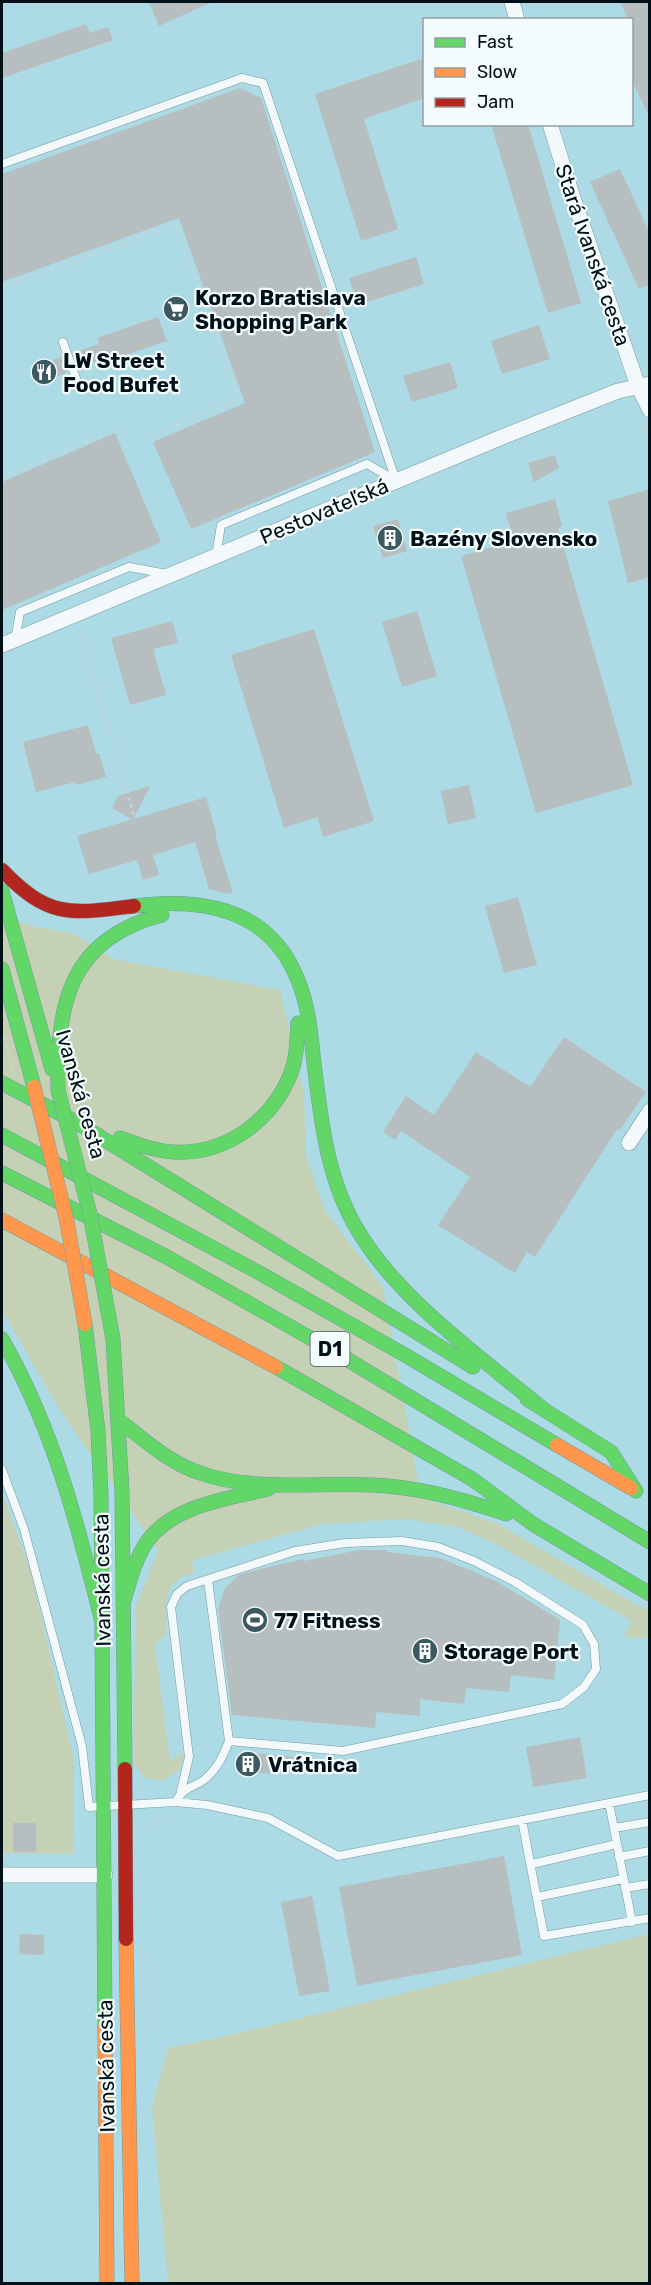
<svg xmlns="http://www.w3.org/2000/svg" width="651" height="2285" font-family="Rubik,sans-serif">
<rect width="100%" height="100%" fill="#acdae5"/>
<path fill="#c5d1b5" d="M2 916 35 927 73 933 113 959 280 990 304 1094 306 1156 325 1211 383 1287 421 1497 496 1523 649 1612V1638L624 1637 632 1621 494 1543 455 1526 404 1519 322 1524 192 1560 194 1573C190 1575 183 1576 180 1578 161 1590 165 1615 167 1633L155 1645 170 1761 185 1751 180 1769 165 1780 145 1778 133 1764 136 1607 158 1550 60 1410 2 1310Z
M2 1493 31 1572 74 1761 73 1854 2 1853Z
M649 1934V2282L168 2283 152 2108 168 2048 230 2035Z"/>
<path fill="#b6bec0" d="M149 2H212L159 26Z
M620 2H650V118L632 81V20H629Z
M86 24 90 33 108 27 113 40 2 78V53Z
M424 58V98L364 119 398 229 361 241 315 94Z
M240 88 261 98 375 452 191 529 153 442 245 403 179 218 2 282V174Z
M491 124H528L581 303 548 313Z
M620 169 650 234V284L639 289 590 182Z
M416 257 424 284 358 305 349 278Z
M158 317 167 341 105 362 104 359 79 368 73 353 99 344 97 338Z
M539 325 550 359 502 374 491 341Z
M62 357 67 372 58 376 53 360Z
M450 362 458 388 412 402 403 376Z
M115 433 161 542 2 610V482Z
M555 455 559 468 534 482 528 463Z
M650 489V577L628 583 608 501Z
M555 499 562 526 558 528 633 785 536 813 461 556 514 541 506 513Z
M398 519 407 551 383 558 373 526Z
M417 611 437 676 402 687 382 622Z
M172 621 178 643 153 649 166 695 130 705 111 638Z
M314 629 374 821 323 837 317 817 284 828 231 655Z
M88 725 96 753H99L106 777 76 785 75 782 36 792 23 742Z
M469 785 476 818 448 824 441 791Z
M150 786 133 820 112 808 118 796Z
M206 797 217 836H215L233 893 229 894 209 889 195 842 153 855 159 875 143 880 137 860 89 874 77 836Z
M518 897 537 965 504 973 485 906Z
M564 1037 646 1092 619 1131 617 1129 535 1257 527 1252 515 1273 438 1225 470 1177 401 1131 395 1140 383 1132 406 1096 434 1115 476 1052 530 1087Z
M359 1550H387V1552L440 1558 496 1581 560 1620 554 1680 511 1675 509 1692 466 1688 464 1704 420 1699V1716L376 1712 375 1728 232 1715 218 1609 225 1588 239 1575 248 1572 304 1559V1561Z
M580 1737 587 1778 533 1787 526 1747Z
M253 1753 305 1758 303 1773 270 1769V1774L243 1771 244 1757Z
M13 1823H36V1852H13Z
M504 1856 522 1955 357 1986 339 1887Z
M312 1896 330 1991 299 1996 281 1902Z
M20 1934 44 1935V1955L19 1954Z"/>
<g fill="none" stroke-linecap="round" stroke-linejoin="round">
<g stroke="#749aa2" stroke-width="9">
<path id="lane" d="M2 164 242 78 263 83 396 481
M63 342 78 384
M216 556 221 525 367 464 395 480
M15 640 20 612 129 567 167 574
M2 1470 24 1529 82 1746 89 1807 176 1802 207 1805 268 1818 338 1856 650 1795
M181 1791 189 1757 171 1607 177 1594 187 1586 295 1551 345 1543 402 1541 438 1547 474 1561 515 1582 583 1625 594 1644 596 1669 584 1687 562 1704 343 1751 229 1741
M176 1802C184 1785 193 1789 205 1779 218 1768 223 1756 229 1741L208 1580
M609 1803 614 1828 650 1822
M522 1820 544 1936 650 1918
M614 1828 632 1922
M619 1857 650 1851
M532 1864 617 1844
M625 1888 650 1884
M537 1897 623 1879"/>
</g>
<g stroke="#749aa2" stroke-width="16">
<path id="street" d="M512 2 517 20
M550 124 572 195 638 386 650 410
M2 645 507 435 618 391 650 384
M629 1143 650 1111
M2 1875H105"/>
</g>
<g stroke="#749aa2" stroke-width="15">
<path id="fast" d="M2 891 52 1069
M134 906C204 897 272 909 299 983 309 1008 311 1036 314 1063 321 1120 327 1179 357 1229 397 1298 480 1357 542 1408
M2 969 34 1087
M2 1083 76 1122 473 1367
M58 1090C57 1005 68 939 162 915
M2 1135 256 1271 405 1355 557 1445
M120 1138C137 1144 155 1151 173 1152 226 1155 272 1121 291 1073 297 1057 297 1040 298 1023
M2 1173 165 1256 335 1352 650 1542
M85 1324 98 1431 101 1496 105 2027
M2 1339C54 1430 78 1525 103 1626
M113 1339 122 1492 125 1769
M276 1367 472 1479 533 1524 650 1594
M527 1399 611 1452 636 1491
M120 1421C145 1441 170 1463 200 1473 255 1492 315 1482 373 1485 419 1487 463 1499 506 1514
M124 1600C130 1581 135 1560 146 1543 172 1505 227 1499 268 1489"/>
</g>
<g stroke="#749aa2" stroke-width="15">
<path id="slow" d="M2 1220 276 1367
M557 1445 631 1488
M126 1939 132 2284
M105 2027 107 2284"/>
</g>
<g stroke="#749aa2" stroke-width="15">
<path id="jam" d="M2 870C49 919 71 914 134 906
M125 1769 126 1939"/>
</g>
<path stroke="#c6d5d8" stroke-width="3" stroke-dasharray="3 4.5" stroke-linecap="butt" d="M2 287 176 225 239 399 145 438
M642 424 650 439
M2 478 118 430
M201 528 205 538
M80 632 135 819
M145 1828 159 1820V1816
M147 1952 151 1968 150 2028"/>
<use href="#lane" stroke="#f3f9fb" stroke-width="8"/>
<use href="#street" stroke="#f3f9fb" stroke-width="15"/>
<use href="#fast" stroke="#63d668" stroke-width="14"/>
<use href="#slow" stroke="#ff974d" stroke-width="14"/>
<use href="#jam" stroke="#b3261e" stroke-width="14"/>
<g stroke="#749aa2" stroke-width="15" stroke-linecap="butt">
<path id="fast-bridge" d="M58 1090 90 1214 113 1339"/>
</g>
<g stroke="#749aa2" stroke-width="15" stroke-linecap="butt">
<path id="slow-bridge" d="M34 1087 67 1222 85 1324"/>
</g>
<path stroke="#c6d5d8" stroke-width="3" stroke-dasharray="3 4.5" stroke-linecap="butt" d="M2 1030 16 1080"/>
<use href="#fast-bridge" stroke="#63d668" stroke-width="14"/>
<use href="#slow-bridge" stroke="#ff974d" stroke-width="14"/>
</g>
<defs>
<g id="supermarket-disc" transform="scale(1.35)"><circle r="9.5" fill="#3c5860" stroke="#f4fcfe"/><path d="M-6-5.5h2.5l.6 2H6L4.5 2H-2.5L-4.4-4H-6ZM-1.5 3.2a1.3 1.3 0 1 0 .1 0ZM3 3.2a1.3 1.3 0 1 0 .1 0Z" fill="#fff"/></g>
<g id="restaurant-disc" transform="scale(1.35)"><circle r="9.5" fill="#3c5860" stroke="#f4fcfe"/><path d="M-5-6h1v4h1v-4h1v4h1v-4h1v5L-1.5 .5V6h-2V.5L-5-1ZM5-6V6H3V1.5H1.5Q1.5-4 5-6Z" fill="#fff"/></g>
<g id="building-disc" transform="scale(1.35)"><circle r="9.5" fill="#3c5860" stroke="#f4fcfe"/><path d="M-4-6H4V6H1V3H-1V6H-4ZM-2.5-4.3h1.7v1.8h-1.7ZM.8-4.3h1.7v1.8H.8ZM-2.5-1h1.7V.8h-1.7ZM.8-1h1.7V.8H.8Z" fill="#fff"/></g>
<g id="stadium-disc" transform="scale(1.35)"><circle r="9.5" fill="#3c5860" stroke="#f4fcfe"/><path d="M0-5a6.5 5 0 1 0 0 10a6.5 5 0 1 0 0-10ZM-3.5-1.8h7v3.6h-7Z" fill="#fff"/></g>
</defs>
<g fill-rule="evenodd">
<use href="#supermarket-disc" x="176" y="309"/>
<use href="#restaurant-disc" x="44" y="372"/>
<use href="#building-disc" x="390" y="538"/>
<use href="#stadium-disc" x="255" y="1620"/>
<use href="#building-disc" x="425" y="1651"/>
<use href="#building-disc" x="248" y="1764"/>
</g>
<g text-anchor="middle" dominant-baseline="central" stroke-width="4.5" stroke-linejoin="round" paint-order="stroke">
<rect fill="#f4fcfe" stroke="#49585d" stroke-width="1.5" x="310.5" y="1332" width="39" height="34" rx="4.5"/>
<g font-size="20" font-weight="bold" fill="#001218">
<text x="330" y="1349">D1</text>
</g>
<g font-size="21" fill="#001218" stroke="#f4fcfe">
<text transform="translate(593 255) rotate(71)">Stará Ivanská cesta</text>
<text transform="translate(324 511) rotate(-23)">Pestovateľská</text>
<text transform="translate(81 1094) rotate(74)">Ivanská cesta</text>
<text transform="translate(102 1580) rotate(-91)">Ivanská cesta</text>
<text transform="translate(106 2066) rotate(-91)">Ivanská cesta</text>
</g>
<g font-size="21" font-weight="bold" fill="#001218" stroke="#f4fcfe" text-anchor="start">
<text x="195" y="297">Korzo Bratislava<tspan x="195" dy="24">Shopping Park</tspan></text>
<text x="63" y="360">LW Street<tspan x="63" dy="24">Food Bufet</tspan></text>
<text x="410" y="538">Bazény Slovensko</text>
<text x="274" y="1620">77 Fitness</text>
<text x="444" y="1651">Storage Port</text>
<text x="268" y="1764">Vrátnica</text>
</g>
</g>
<rect width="651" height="2285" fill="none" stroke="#001218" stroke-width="6"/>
<rect x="423" y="18" width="210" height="108" fill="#f4fcfe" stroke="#929ea2" stroke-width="1.5"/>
<rect x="435" y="38" width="30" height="9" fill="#63d668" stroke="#929ea2" stroke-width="1.5"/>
<text x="477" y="48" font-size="18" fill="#001218">Fast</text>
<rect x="435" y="68" width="30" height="9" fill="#ff974d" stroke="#929ea2" stroke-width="1.5"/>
<text x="477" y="78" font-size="18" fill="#001218">Slow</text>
<rect x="435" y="98" width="30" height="9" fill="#b3261e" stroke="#929ea2" stroke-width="1.5"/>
<text x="477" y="108" font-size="18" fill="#001218">Jam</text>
</svg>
